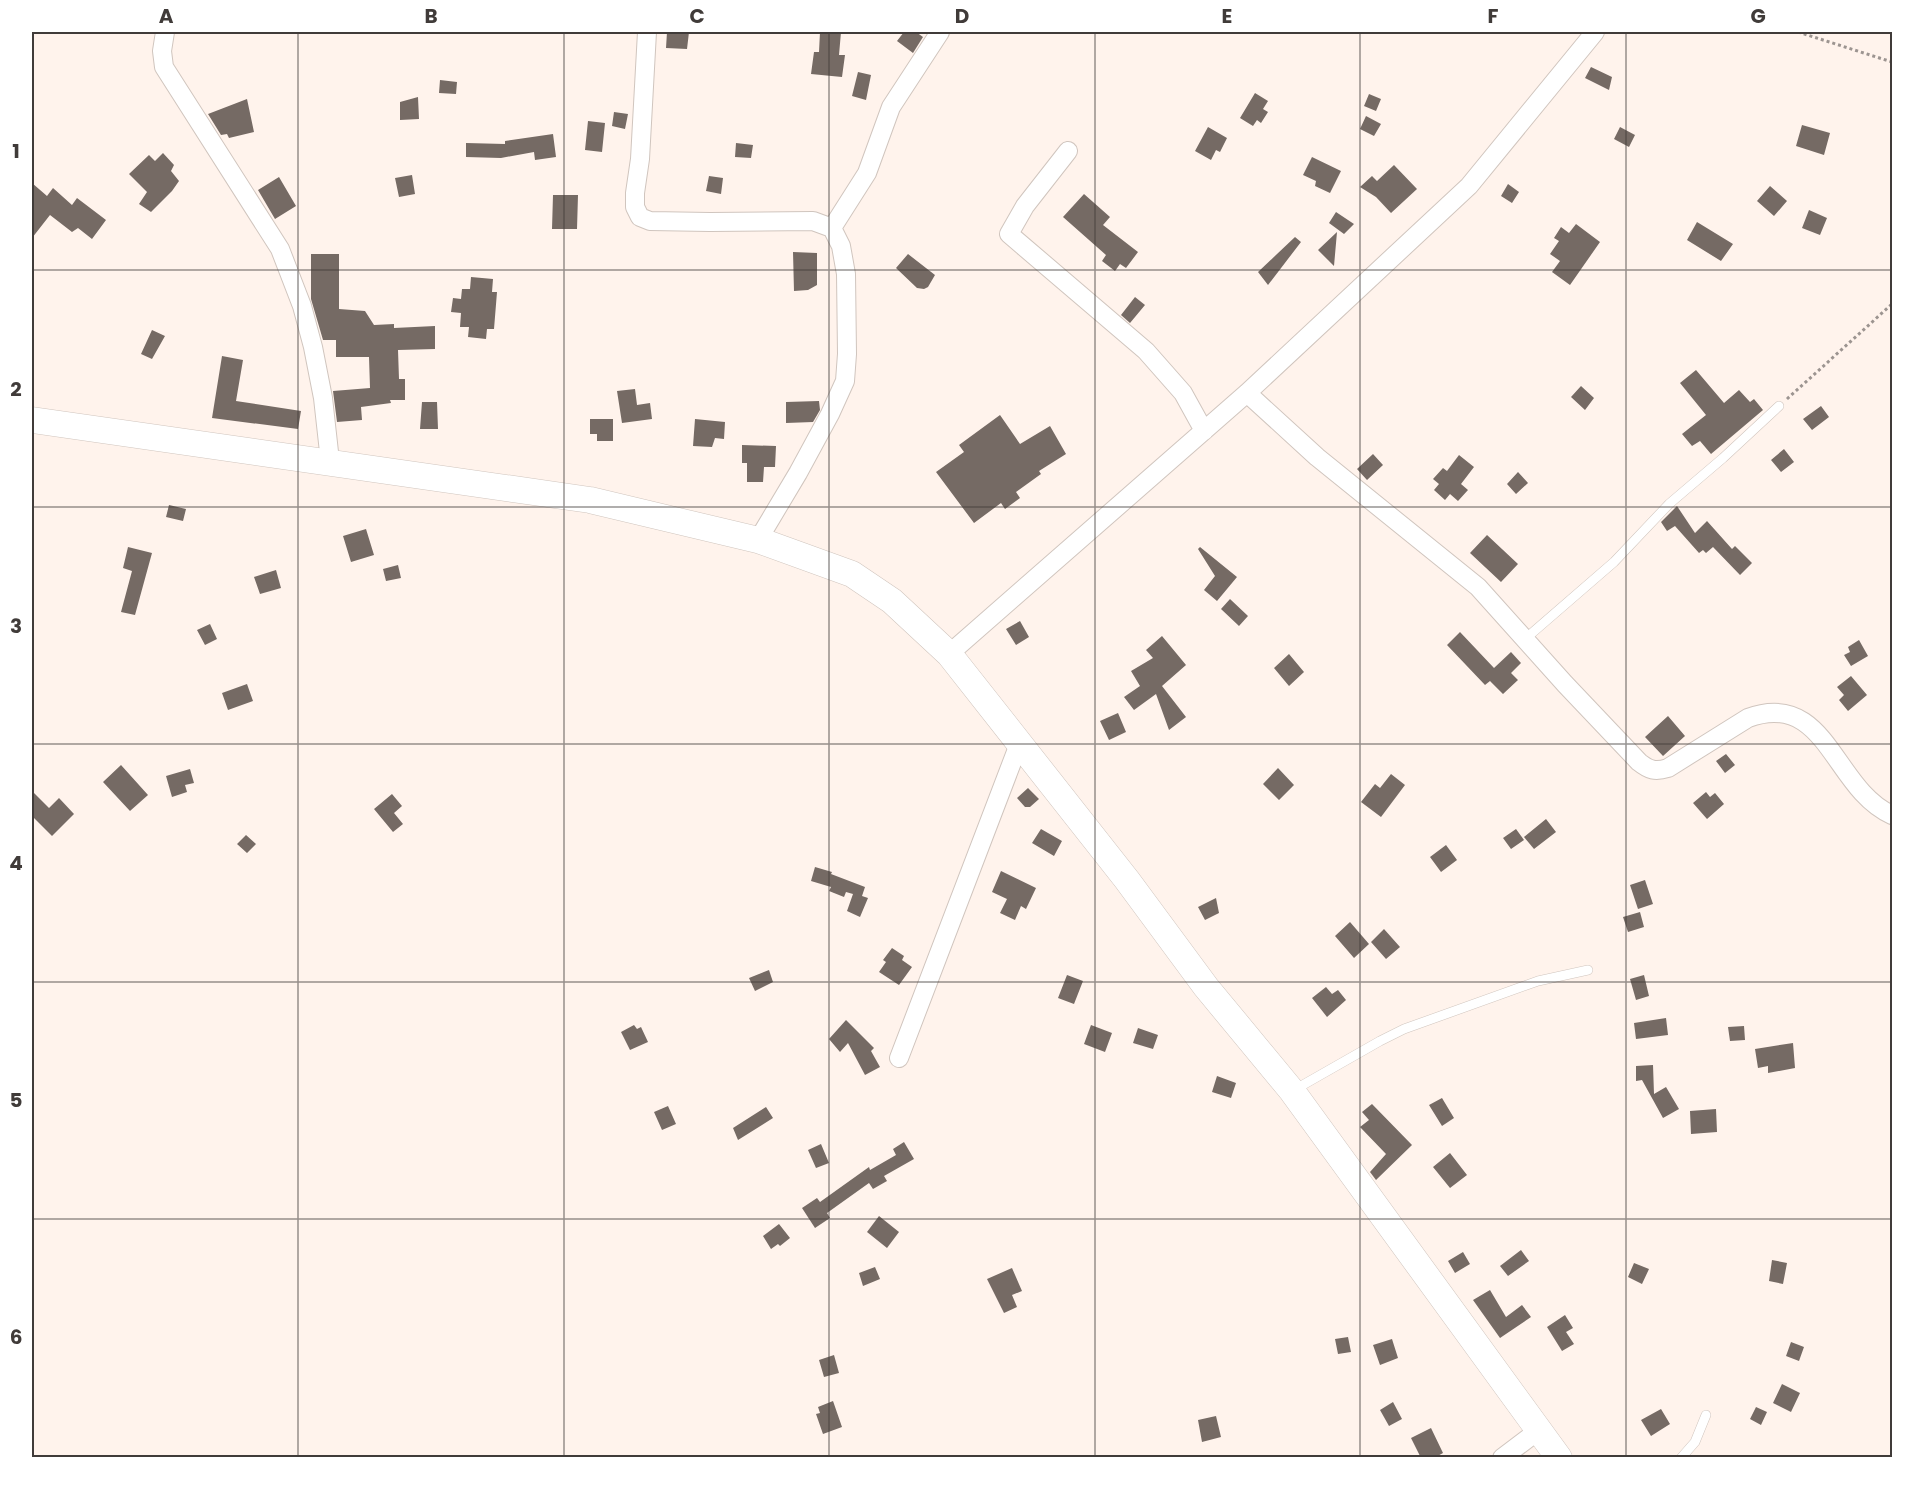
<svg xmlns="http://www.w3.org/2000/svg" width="1924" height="1489" font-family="Poppins,sans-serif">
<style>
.building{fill:#756a64}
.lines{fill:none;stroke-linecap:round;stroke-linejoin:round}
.lane-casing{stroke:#d0c5be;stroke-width:10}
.street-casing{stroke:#d0c5be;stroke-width:20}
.secondary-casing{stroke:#d0c5be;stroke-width:27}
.path{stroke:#9c9490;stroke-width:3;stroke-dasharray:3 3;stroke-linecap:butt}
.lane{stroke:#fff;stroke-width:9}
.street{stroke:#fff;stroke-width:18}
.secondary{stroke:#fff;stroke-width:26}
.grid{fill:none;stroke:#403b39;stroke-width:1.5;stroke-opacity:0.55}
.neatline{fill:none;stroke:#403b39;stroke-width:2}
.grid-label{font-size:20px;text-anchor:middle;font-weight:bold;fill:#403b39}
</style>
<rect width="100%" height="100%" fill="#fff3ec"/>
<path class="building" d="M667,32H689L687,49L666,48Z
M820,32H841L839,55H845L842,77L811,74L814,52H819Z
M904,32H916L923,37L913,53L897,41Z
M1591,67L1612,77L1609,90L1585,78Z
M858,72L871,75L866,100L852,96Z
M440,80L457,82L456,94L439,93Z
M1255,93L1268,101L1263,109L1268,112L1261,123L1257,120L1253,126L1240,118Z
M1369,94L1381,99L1376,111L1364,106Z
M418,97L419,119L400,120V102Z
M247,99L254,132L229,138L227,134L221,135L208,114Z
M614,112L628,114L625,129L612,126Z
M1366,116L1381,124L1374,136L1360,129Z
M588,121L605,123L602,152L585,150Z
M1802,125L1830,133L1824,155L1796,146Z
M1208,127L1227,138L1220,152L1216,150L1211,160L1195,151Z
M1620,127L1635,135L1629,147L1614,139Z
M553,134L556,157L535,160L534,152L501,158L466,157V143L505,144V141Z
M736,143L753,145L751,158L735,157Z
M163,153L174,165L171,171L179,181L172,191L151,212L139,204L147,192L129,174L149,155L155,161Z
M1312,157L1341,171L1330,193L1315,186L1316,181L1303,175Z
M1394,165L1417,189L1391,213L1376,197L1360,187L1372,176L1377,181Z
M412,175L415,194L399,197L395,178Z
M709,176L723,178L721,194L706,191Z
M279,177L296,206L275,219L258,190Z
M32,183L47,196L53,188L72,205L77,198L106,220L92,239L78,228L72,232L50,215L32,238Z
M1508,184L1519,192L1512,203L1501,196Z
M1770,186L1787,201L1774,216L1757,201Z
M1084,194L1110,217L1103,225L1138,252L1126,268L1120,264L1115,271L1102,261L1106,255L1063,217Z
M553,195H578L577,229H552Z
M1809,210L1827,218L1820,235L1802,228Z
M1336,212L1354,224L1344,234L1329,223Z
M1697,222L1733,244L1721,261L1687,240Z
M1576,224L1600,242L1570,285L1552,272L1560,261L1550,254L1559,241L1554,238L1561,227L1569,233Z
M1337,232L1334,266L1318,250Z
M1295,237L1301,242L1268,285L1258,272Z
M793,252L817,253V285L808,290L794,291Z
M311,254H339V309L365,311L374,325L394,324V328L435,326V349L398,350L399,379H405V400H390L391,403L361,407L362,420L337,422L333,391L370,388L369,357H336V340H323L311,299Z
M908,254L935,275L928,287L924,289L917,288L896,268Z
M471,277L493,279L492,292H497L494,329H487L486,339L468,337L469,327H460L461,313L451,312L453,298L461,299L462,289H470Z
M1135,297L1145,305L1130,323L1121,315Z
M152,330L165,336L152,359L141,354Z
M222,356L243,360L236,401L301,411L298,429L212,418Z
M1696,370L1724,403L1739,390L1750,402L1754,399L1763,410L1711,454L1700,441L1692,446L1682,434L1706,415L1680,383Z
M1581,386L1594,398L1585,410L1571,397Z
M635,389L637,405L650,403L652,419L622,423L617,391Z
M819,401L820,410L813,422L786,423V402Z
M422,402H437L438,429H420Z
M1821,406L1829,417L1812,430L1803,419Z
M1000,415L1020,444L1050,426L1066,454L1039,471L1041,474L1016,492L1020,498L1005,509L1001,503L974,523L936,472L964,452L959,445Z
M590,419H613V441H597V434H590Z
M695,419L725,422L724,439L715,438L712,447L693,446Z
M742,445L776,446L775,467H764L763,482H747V463H742Z
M1784,449L1794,462L1781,472L1771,460Z
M1373,454L1383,465L1367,480L1357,469Z
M1459,455L1474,467L1461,484L1468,490L1458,501L1450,494L1445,500L1434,490L1439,484L1433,479L1443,468L1447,471Z
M1518,472L1528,483L1516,494L1507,484Z
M169,505L186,509L183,521L166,517Z
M1677,506L1695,533L1707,521L1732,549L1735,546L1752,563L1740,575L1713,547L1706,553L1703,550L1699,553L1675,526L1667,531L1661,522Z
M366,529L374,555L351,562L343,536Z
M1487,535L1518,564L1501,582L1470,553Z
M128,547L152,553L135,615L121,612L132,571L123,568Z
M1200,547L1237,577L1217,601L1204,590L1215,576L1198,549Z
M398,565L401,578L386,581L383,569Z
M276,570L281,588L260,594L254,577Z
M1230,599L1248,616L1239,626L1221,609Z
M1020,621L1029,637L1016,645L1006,629Z
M210,624L217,639L205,645L197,630Z
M1460,632L1494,668L1511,652L1521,663L1511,673L1518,680L1503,694L1490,681L1485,685L1447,645Z
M1162,636L1186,665L1162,686L1186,717L1169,730L1156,694L1134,710L1124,697L1140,686L1131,671L1153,658L1146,650Z
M1859,640L1868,656L1851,666L1844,655L1850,652L1848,647Z
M1289,654L1304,672L1289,686L1274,668Z
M1851,676L1867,695L1848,711L1839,700L1844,695L1837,687Z
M247,684L253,701L228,710L222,693Z
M1118,713L1126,732L1109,740L1100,721Z
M1668,716L1685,736L1663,756L1645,737Z
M1726,754L1735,765L1725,773L1716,761Z
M121,765L148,795L130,811L103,782Z
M1278,768L1294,785L1279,800L1263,784Z
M190,769L194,783L185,785L187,792L172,797L166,776Z
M1391,774L1405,785L1381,817L1361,802L1375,784L1380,788Z
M1028,788L1039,799L1030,807H1025L1017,798Z
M32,791L49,808L59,798L74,814L52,836L32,816Z
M1706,792L1710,797L1715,793L1724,804L1707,819L1693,803Z
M392,794L402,806L394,813L403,824L393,832L374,809Z
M1546,819L1556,832L1534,849L1524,837Z
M1041,829L1062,841L1054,856L1032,843Z
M1516,829L1524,840L1511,849L1503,838Z
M246,835L256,844L247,853L237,844Z
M1446,845L1457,860L1441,872L1430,857Z
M815,867L832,872L831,874L865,887L862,896L868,898L860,917L847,911L853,894L846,892L844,897L829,891L831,887L811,881Z
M1001,871L1036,888L1026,909L1021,906L1015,920L1000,913L1007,899L992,892Z
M1645,880L1653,904L1638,909L1630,885Z
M1216,898L1219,913L1205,920L1198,907Z
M1640,912L1644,927L1628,932L1623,917Z
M1350,922L1369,944L1354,958L1335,936Z
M1384,929L1400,947L1386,959L1371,942Z
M892,948L904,956L902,960L912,967L899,985L879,972L886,962L883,960Z
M769,970L773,982L755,991L749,978Z
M1067,975L1083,981L1074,1004L1058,998Z
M1644,975L1649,996L1636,1000L1630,979Z
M1326,987L1332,994L1338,990L1346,1000L1327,1017L1312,998Z
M1666,1018L1668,1035L1636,1039L1634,1023Z
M846,1020L874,1048L871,1051L880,1067L865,1075L848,1043L840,1052L829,1039Z
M634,1025L637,1029L641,1027L648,1042L630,1050L621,1032Z
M1091,1025L1112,1033L1105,1052L1084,1044Z
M1744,1026L1745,1040L1730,1041L1728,1027Z
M1138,1028L1158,1035L1153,1049L1133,1043Z
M1793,1043L1795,1068L1768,1073V1066L1758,1068L1755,1049Z
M1653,1065L1654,1094L1666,1087L1679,1109L1663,1118L1642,1080L1636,1081V1066Z
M1217,1076L1236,1083L1231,1098L1212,1092Z
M1442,1098L1454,1118L1442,1126L1429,1105Z
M1372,1104L1412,1145L1376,1180L1370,1172L1386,1154L1360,1127L1369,1120L1362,1112Z
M668,1106L676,1124L662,1130L654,1112Z
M766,1107L773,1118L738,1140L733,1128Z
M1716,1109L1717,1132L1691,1134L1690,1111Z
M904,1142L914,1159L884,1176L887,1181L873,1189L869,1183L827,1213L830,1218L815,1228L802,1208L817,1198L820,1202L869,1167L870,1170L896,1155L893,1149Z
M821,1144L829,1163L816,1168L808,1150Z
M1450,1153L1467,1175L1450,1188L1433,1167Z
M879,1216L899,1232L887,1248L867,1232Z
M779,1224L790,1238L780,1246L778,1244L771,1249L763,1236Z
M1521,1250L1529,1261L1508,1276L1500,1266Z
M1463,1252L1470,1264L1455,1273L1448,1261Z
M1772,1260L1787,1263L1783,1284L1769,1281Z
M1634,1263L1649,1269L1642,1284L1628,1277Z
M875,1267L880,1279L863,1286L859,1273Z
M1012,1268L1022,1291L1012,1295L1017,1307L1004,1313L987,1279Z
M1490,1290L1506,1317L1522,1305L1531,1317L1500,1338L1473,1300Z
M1565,1315L1573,1328L1566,1332L1574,1344L1562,1351L1547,1327Z
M1348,1337L1351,1352L1338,1354L1335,1339Z
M1392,1339L1398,1358L1380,1365L1373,1345Z
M1791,1342L1804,1347L1799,1361L1786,1356Z
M834,1355L839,1373L824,1377L819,1360Z
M1782,1384L1800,1393L1791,1412L1773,1403Z
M833,1401L842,1427L823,1434L816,1414L820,1413L818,1407Z
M1393,1402L1402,1419L1389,1426L1380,1410Z
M1756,1407L1767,1412L1761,1425L1750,1419Z
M1661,1409L1670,1424L1651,1436L1641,1420Z
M1216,1416L1221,1437L1202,1442L1198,1420Z
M1431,1428L1443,1453L1434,1458H1421L1411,1438Z"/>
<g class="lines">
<g class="lane-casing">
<path id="lane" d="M1525,639L1614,562L1669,504L1723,458L1779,406
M1294,1090L1380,1041L1404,1029L1538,981L1588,970
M1681,1458L1695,1442L1706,1415"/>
</g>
<g class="street-casing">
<path id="street" d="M165,32L162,51L164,67L280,249L302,306L313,347L323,398L330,461
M647,32L640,159L635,193V207L640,217L650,221L710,222L813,221L832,228L841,246L846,274L847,354L845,381L830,414L798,473L758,540
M1068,151L1025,206L1009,234L1146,351L1183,393L1204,431
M832,228L867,173L891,107L940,32
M1247,393L1317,457L1478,587L1565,684L1639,762C1649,770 1655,772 1668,768L1748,718C1827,689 1833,789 1892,815
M949,654L1247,393L1469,186L1595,32
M899,1058L1019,744
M1502,1458L1539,1430"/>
</g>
<g class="secondary-casing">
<path id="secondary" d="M32,420L590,500L758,540L852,574L892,601L949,654L1127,880L1206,987L1292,1091L1559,1458"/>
</g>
<path class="path" d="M1798,32L1892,62
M1787,399L1892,304"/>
<use href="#lane" class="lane"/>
<use href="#street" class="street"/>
<use href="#secondary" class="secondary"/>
</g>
<path class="grid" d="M298,32V1458M564,32V1458M829,32V1458M1095,32V1458M1360,32V1458M1626,32V1458M32,270H1892M32,507H1892M32,744H1892M32,982H1892M32,1219H1892"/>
<rect width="1924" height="1489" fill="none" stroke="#ffffff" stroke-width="66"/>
<rect x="33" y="33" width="1858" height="1423" class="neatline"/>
<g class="grid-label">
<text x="166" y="23">A</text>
<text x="431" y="23">B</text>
<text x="697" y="23">C</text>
<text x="962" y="23">D</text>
<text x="1227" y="23">E</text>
<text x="1493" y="23">F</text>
<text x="1758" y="23">G</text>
<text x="16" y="158">1</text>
<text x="16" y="396">2</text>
<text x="16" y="633">3</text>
<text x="16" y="870">4</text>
<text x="16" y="1107">5</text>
<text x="16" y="1344">6</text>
</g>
</svg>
